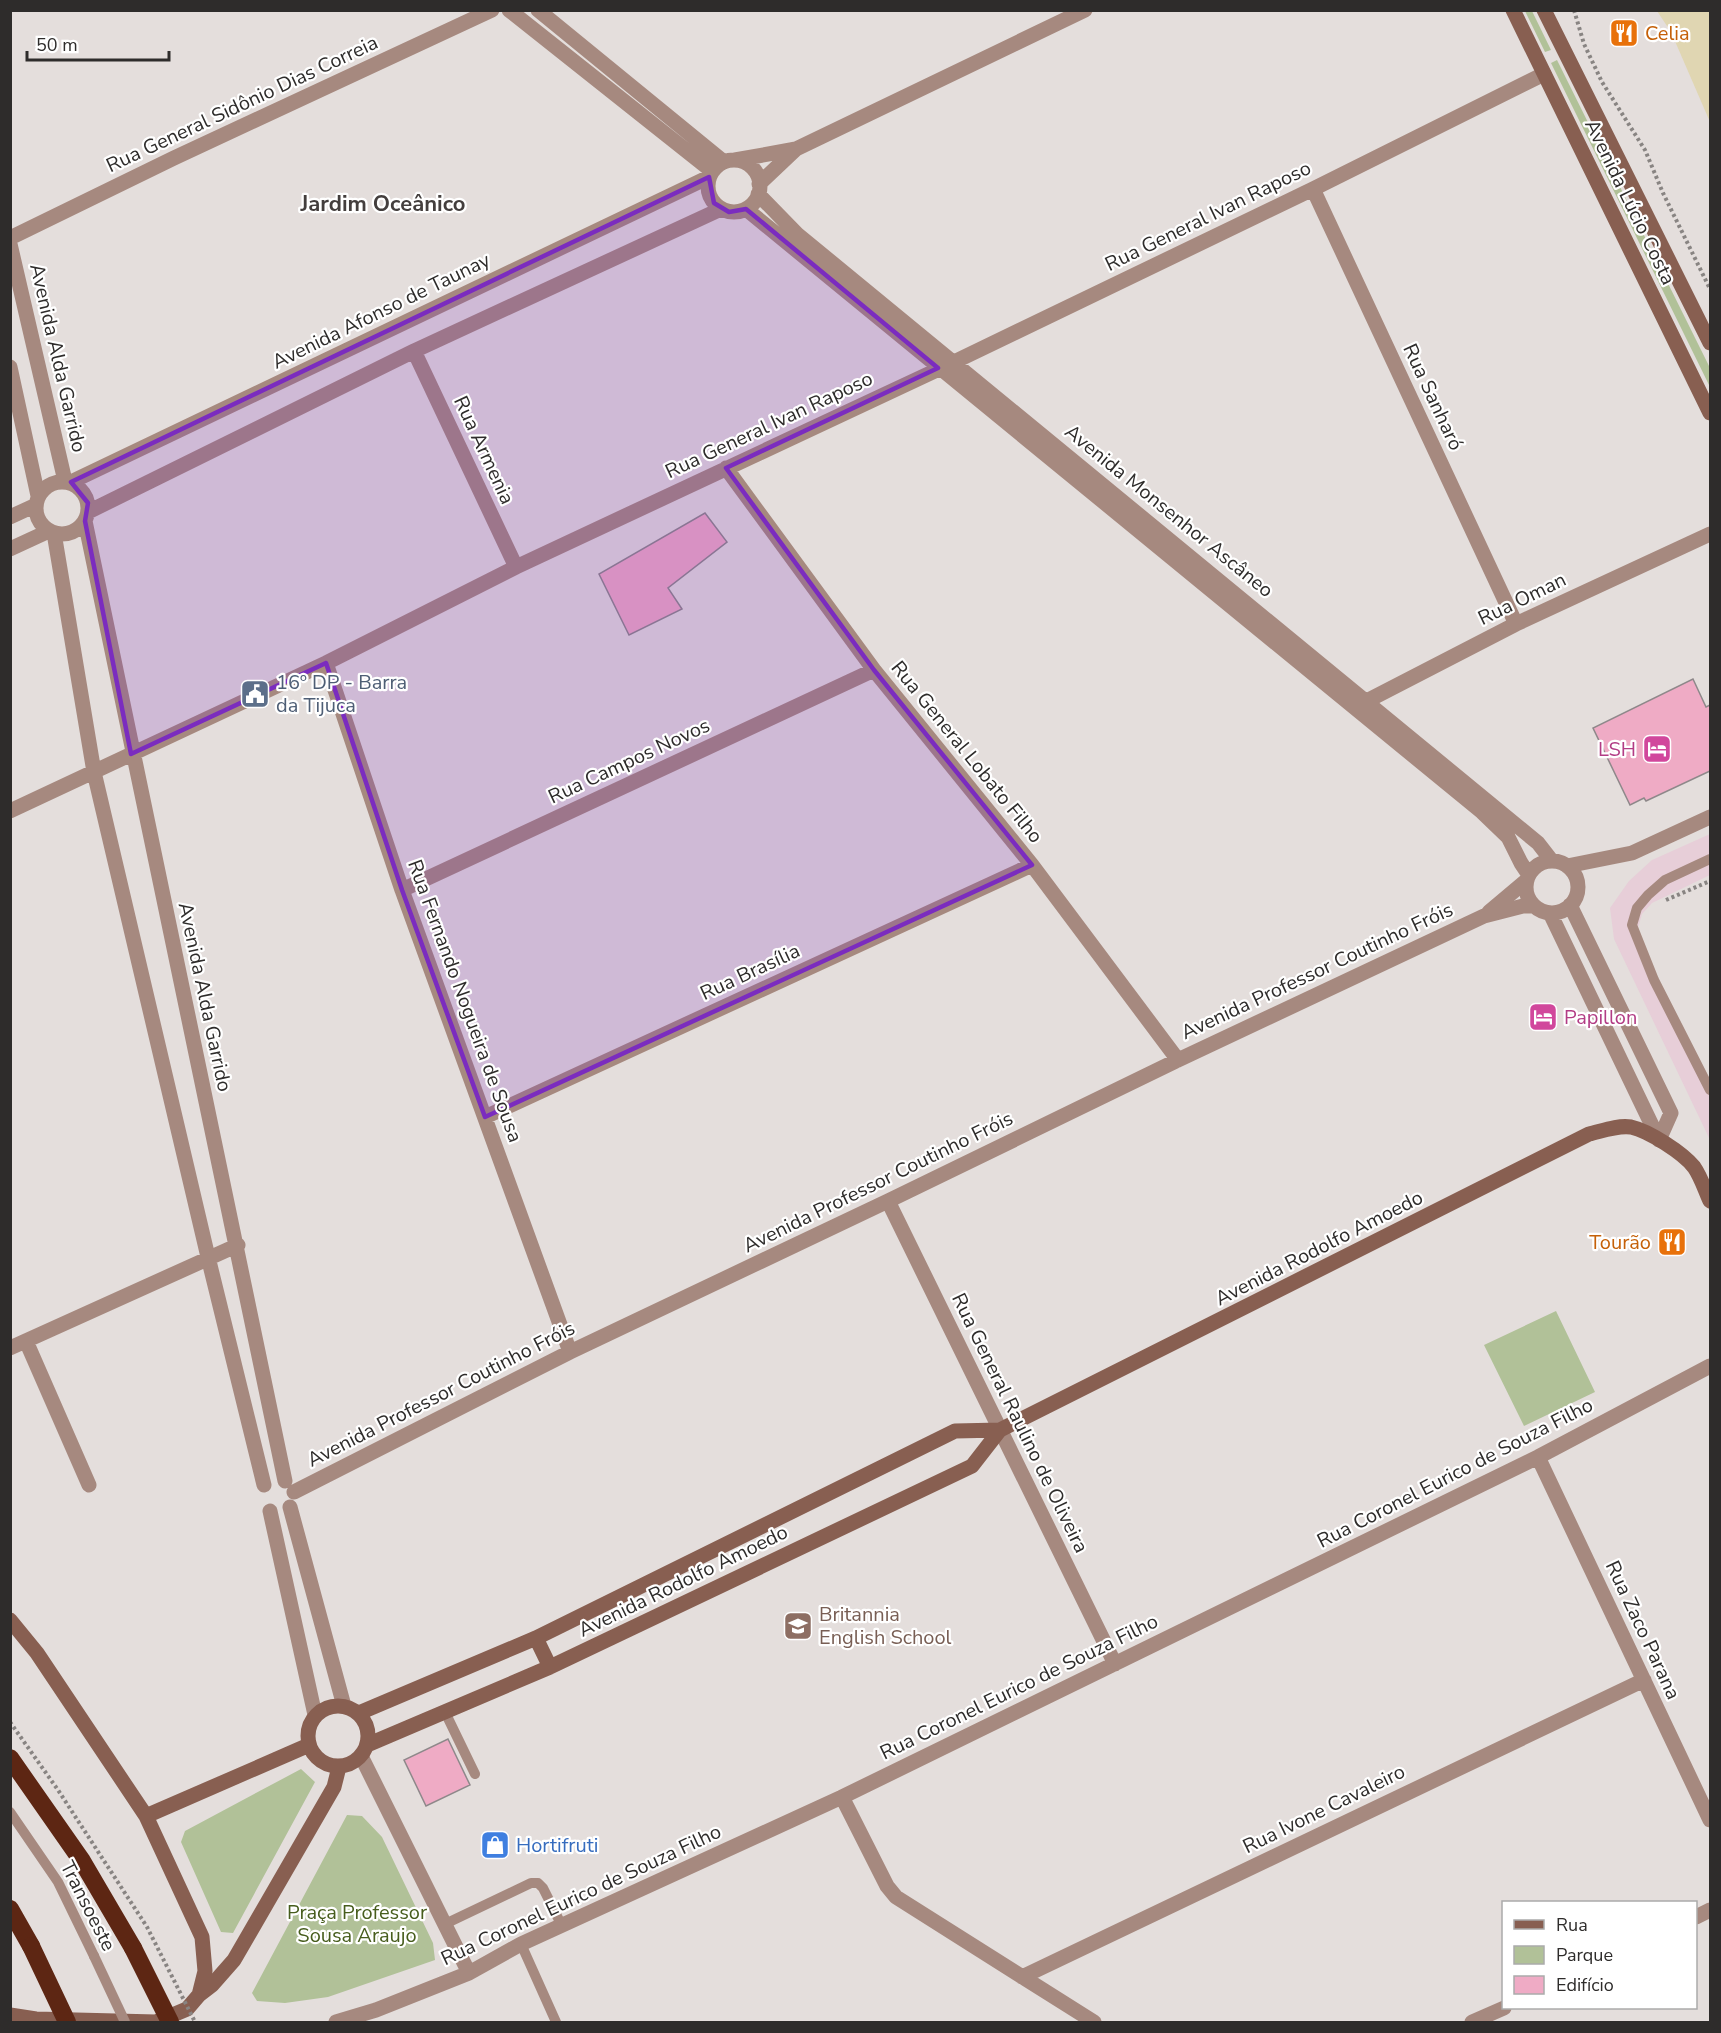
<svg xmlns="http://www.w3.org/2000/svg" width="1721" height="2033" font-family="'Nunito Sans',sans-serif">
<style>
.commercial{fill:#e7ced8}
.green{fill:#b1c198}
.sand{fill:#e0d6b2}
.building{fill:#efabc5;stroke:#8e888a;stroke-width:1.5}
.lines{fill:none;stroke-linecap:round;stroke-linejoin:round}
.path{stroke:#888482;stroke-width:4;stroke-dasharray:3 3;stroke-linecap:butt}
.lane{stroke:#a6897f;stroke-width:10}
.street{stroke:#a6897f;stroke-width:15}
.secondary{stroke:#885f51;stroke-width:15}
.highway{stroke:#5d2613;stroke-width:18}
.path-bridge{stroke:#888482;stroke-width:4;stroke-dasharray:3 3;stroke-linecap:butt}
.lane-bridge{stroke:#a6897f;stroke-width:10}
.highway-bridge{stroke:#5d2613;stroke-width:18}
.marked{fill:#7b2cbf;fill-opacity:0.2;stroke:#7b2cbf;stroke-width:4.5;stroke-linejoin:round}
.labels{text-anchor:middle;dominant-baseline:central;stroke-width:4.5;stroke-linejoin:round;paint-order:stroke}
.food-label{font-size:20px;fill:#c56008;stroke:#fff;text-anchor:start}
.street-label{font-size:20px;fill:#2e2c2b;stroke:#fff}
.service-label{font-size:20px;fill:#4e5e75;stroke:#fff;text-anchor:start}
.hotel-label{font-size:20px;fill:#b23c85;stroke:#fff;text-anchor:end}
.education-label{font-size:20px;fill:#785e54;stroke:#fff;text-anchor:start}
.shop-label{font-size:20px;fill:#366cbe;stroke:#fff;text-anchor:start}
.park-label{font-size:20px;fill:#475d1d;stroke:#fff}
.quarter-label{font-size:22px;font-weight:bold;fill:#433e3d;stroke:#fff}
</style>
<rect width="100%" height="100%" fill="#e4dedc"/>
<path class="commercial" d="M1710,834V875L1652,903L1642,914L1638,928L1644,952L1710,1080V1140L1614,939L1610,908L1629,881L1652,860Z"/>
<path class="green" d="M1525,11H1532L1551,50L1545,52Z
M1557,60L1710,368V387L1551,63Z
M1556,1311L1595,1392L1524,1426L1484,1345Z
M301,1769L315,1782L233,1933L221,1932L181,1842L185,1831Z
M347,1815L362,1816L382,1837L433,1943L435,1960L328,1997L285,2003L257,2001L252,1993Z"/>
<path class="sand" d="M1657,11H1710V122L1671,32Z"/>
<path class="building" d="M705,513L727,542L668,588L682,609L629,635L599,574Z
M1693,679L1706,707L1710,705V771L1646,801L1644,798L1630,805L1593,728Z
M448,1739L470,1785L426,1806L404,1760Z"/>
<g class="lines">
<path class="path" d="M1574,10L1584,44L1602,82L1645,150L1663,193L1710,289
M1666,900L1710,881"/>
<path class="lane" d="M1710,859L1665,880L1648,895L1637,908L1632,925L1654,980L1710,1090
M445,1712L475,1774
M10,1812L58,1882L94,1956
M445,1924L531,1883H538L543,1888L562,1926
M521,1944L556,2022"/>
<path class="street" d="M509,10L712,171
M538,10L724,162
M735,160L796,149L1085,10
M708 186a26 26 0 1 1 52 0a26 26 0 1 1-52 0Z
M759,184L796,149
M1313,189L1516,624
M758,194L797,234L1538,843L1552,861
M746,209L1482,812L1508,837L1521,863L1529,875
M10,238L174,158L492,10
M10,244L65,481
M414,351L516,567
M10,367L38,496
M726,468L874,670L1032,865L1178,1060
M36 508a26 26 0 1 1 52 0a26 26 0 1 1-52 0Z
M71,482L709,177
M88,512L414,351L721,209
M10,517L36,505
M85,521C149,842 221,1160 285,1481
M54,533L94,772L208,1257L264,1485
M10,549L49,531
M326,663L402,890L570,1352
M1359,705L1516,624L1710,534
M10,811L326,663L516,567L954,362L1313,189L1544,74
M1526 887a26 26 0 1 1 52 0a26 26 0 1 1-52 0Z
M1567,866L1632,853L1710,817
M402,890L874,670
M1570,905L1671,1113L1659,1140
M1489,912L1527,880
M1550,913L1659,1140
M485,1117L1032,865
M888,1201L1115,1664
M26,1341L89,1485
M10,1348L238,1245
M1538,1457L1710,1820
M294,1492L570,1352L888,1201L1178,1060L1484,916L1523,906H1534
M290,1507L344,1706
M270,1511L315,1715
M361,1756L469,1973
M842,1797L887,1886L896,1897L1094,2022
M1696,1917L1710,1910
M1022,1977L1644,1680
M336,2022L376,2010L469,1973L521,1944L842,1797L1538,1457L1710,1366
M1472,2022L1504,2008"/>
<path class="secondary" d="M1513,10L1710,413
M1544,10L1710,343
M10,1620L37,1653L146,1816L202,1937L205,1971L199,1995L187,2009L156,2022L36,2019L10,2015
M536,1638L550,1667
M308 1736a30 30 0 1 1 60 0a30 30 0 1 1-60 0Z
M359,1713L536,1638L955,1431L1000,1430L1589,1134C1602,1131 1617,1125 1631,1127C1649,1131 1683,1153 1694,1167C1701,1177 1705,1190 1710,1201
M367,1745L550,1667L972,1466L1000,1430
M146,1816L309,1745
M199,1995L212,1985L234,1960L334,1787L339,1767"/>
<path class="highway" d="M10,1758L82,1861L133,1948
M10,1909L31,1946"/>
<path class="path-bridge" d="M10,1722L58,1790L147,1927L195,2022"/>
<path class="lane-bridge" d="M94,1956L125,2022"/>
<path class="highway-bridge" d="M31,1946L67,2022
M133,1948L170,2022"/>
</g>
<path class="marked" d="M709,177L714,203L729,212L746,209L938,368L726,468L874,670L1032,865L485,1117L402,890L326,663L131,754L85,521L88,503L71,482Z"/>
<defs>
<g id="restaurant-square" transform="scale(1.5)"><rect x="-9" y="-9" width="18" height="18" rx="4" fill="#e8710a" stroke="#fff"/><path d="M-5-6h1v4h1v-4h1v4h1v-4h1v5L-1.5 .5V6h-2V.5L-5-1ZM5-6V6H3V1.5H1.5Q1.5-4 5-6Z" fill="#fff"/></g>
<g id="civic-square" transform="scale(1.5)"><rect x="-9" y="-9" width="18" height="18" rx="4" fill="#5c6f8a" stroke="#fff"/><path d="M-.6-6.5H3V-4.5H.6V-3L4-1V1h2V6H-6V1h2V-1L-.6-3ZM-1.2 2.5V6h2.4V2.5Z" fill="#fff"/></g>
<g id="hotel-square" transform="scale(1.5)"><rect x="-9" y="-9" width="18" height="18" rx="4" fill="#d1479c" stroke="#fff"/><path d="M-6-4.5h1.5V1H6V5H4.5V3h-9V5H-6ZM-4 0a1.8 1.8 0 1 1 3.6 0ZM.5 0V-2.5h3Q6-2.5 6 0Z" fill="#fff"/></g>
<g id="school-square" transform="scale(1.5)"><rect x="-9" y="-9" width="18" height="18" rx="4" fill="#8d6e63" stroke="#fff"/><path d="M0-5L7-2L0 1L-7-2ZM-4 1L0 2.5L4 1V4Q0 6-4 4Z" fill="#fff"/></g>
<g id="shop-square" transform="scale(1.5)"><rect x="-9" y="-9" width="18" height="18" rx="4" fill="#3f7fe0" stroke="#fff"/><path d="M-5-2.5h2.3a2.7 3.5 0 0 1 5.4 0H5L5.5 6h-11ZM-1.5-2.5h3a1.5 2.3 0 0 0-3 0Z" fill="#fff"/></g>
</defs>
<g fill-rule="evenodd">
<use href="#restaurant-square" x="1624" y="33"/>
<use href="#civic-square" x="255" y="694"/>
<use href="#hotel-square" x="1657" y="749"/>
<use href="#hotel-square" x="1543" y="1017"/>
<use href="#restaurant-square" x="1672" y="1242"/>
<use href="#school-square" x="798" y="1626"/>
<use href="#shop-square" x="495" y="1845"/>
</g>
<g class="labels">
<g class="food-label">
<text x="1645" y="33">Celia</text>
<text x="1651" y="1242" text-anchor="end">Tourão</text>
</g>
<g class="street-label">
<text transform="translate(242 104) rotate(-25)">Rua General Sidônio Dias Correia</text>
<text transform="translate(1630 202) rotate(64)">Avenida Lúcio Costa</text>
<text transform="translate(1208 216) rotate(-26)">Rua General Ivan Raposo</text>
<text transform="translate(381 311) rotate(-26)">Avenida Afonso de Taunay</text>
<text transform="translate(58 358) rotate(77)">Avenida Alda Garrido</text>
<text transform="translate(1433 397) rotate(65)">Rua Sanharó</text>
<text transform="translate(769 425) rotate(-25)">Rua General Ivan Raposo</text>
<text transform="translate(484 450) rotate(65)">Rua Armenia</text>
<text transform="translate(1169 511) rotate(39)">Avenida Monsenhor Ascâneo</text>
<text transform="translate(1522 599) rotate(-26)">Rua Oman</text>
<text transform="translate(967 752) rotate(51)">Rua General Lobato Filho</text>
<text transform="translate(629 761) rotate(-25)">Rua Campos Novos</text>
<text transform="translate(1317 971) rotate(-25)">Avenida Professor Coutinho Fróis</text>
<text transform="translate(750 972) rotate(-25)">Rua Brasília</text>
<text transform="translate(205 997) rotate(78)">Avenida Alda Garrido</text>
<text transform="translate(465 1001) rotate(70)">Rua Fernando Nogueira de Sousa</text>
<text transform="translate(878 1182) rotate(-26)">Avenida Professor Coutinho Fróis</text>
<text transform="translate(1319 1248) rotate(-27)">Avenida Rodolfo Amoedo</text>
<text transform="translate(441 1394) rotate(-27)">Avenida Professor Coutinho Fróis</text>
<text transform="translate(1020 1423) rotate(64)">Rua General Raulino de Oliveira</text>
<text transform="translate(1455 1473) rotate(-27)">Rua Coronel Eurico de Souza Filho</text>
<text transform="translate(683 1581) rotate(-26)">Avenida Rodolfo Amoedo</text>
<text transform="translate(1643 1630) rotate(65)">Rua Zaco Parana</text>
<text transform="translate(1019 1687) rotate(-26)">Rua Coronel Eurico de Souza Filho</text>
<text transform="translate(1324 1809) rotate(-26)">Rua Ivone Cavaleiro</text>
<text transform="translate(581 1895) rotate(-25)">Rua Coronel Eurico de Souza Filho</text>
<text transform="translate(88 1906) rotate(63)">Transoeste</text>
</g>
<g class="service-label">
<text x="276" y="682">16º DP - Barra<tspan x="276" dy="23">da Tijuca</tspan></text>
</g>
<g class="hotel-label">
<text x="1636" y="749">LSH</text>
<text x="1564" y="1017" text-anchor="start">Papillon</text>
</g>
<g class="education-label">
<text x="819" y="1614">Britannia<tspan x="819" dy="23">English School</tspan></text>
</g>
<g class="shop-label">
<text x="516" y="1845">Hortifruti</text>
</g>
<g class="park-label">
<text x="357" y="1912">Praça Professor<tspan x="357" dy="23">Sousa Araujo</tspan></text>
</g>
<g class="quarter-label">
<text x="383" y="204">Jardim Oceânico</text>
</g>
</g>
<rect width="1721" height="2033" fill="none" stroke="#2e2c2b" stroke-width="24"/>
<rect x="1502" y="1901" width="195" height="108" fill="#ffffff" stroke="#ababaa" stroke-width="1.5"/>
<rect x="1514" y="1920" width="30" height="9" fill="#885f51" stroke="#ababaa" stroke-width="1.5"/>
<text x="1556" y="1931" font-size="18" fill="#2e2c2b">Rua</text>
<rect x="1514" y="1946" width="30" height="18" fill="#b1c198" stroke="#ababaa" stroke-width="1.5"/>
<text x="1556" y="1961" font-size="18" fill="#2e2c2b">Parque</text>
<rect x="1514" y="1976" width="30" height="18" fill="#efabc5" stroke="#ababaa" stroke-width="1.5"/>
<text x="1556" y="1991" font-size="18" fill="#2e2c2b">Edifício</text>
<path d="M27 51v9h142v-9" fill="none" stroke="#2e2c2b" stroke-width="3"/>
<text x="36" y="51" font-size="18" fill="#2e2c2b" stroke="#ffffff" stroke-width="4.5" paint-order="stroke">50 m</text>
</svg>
